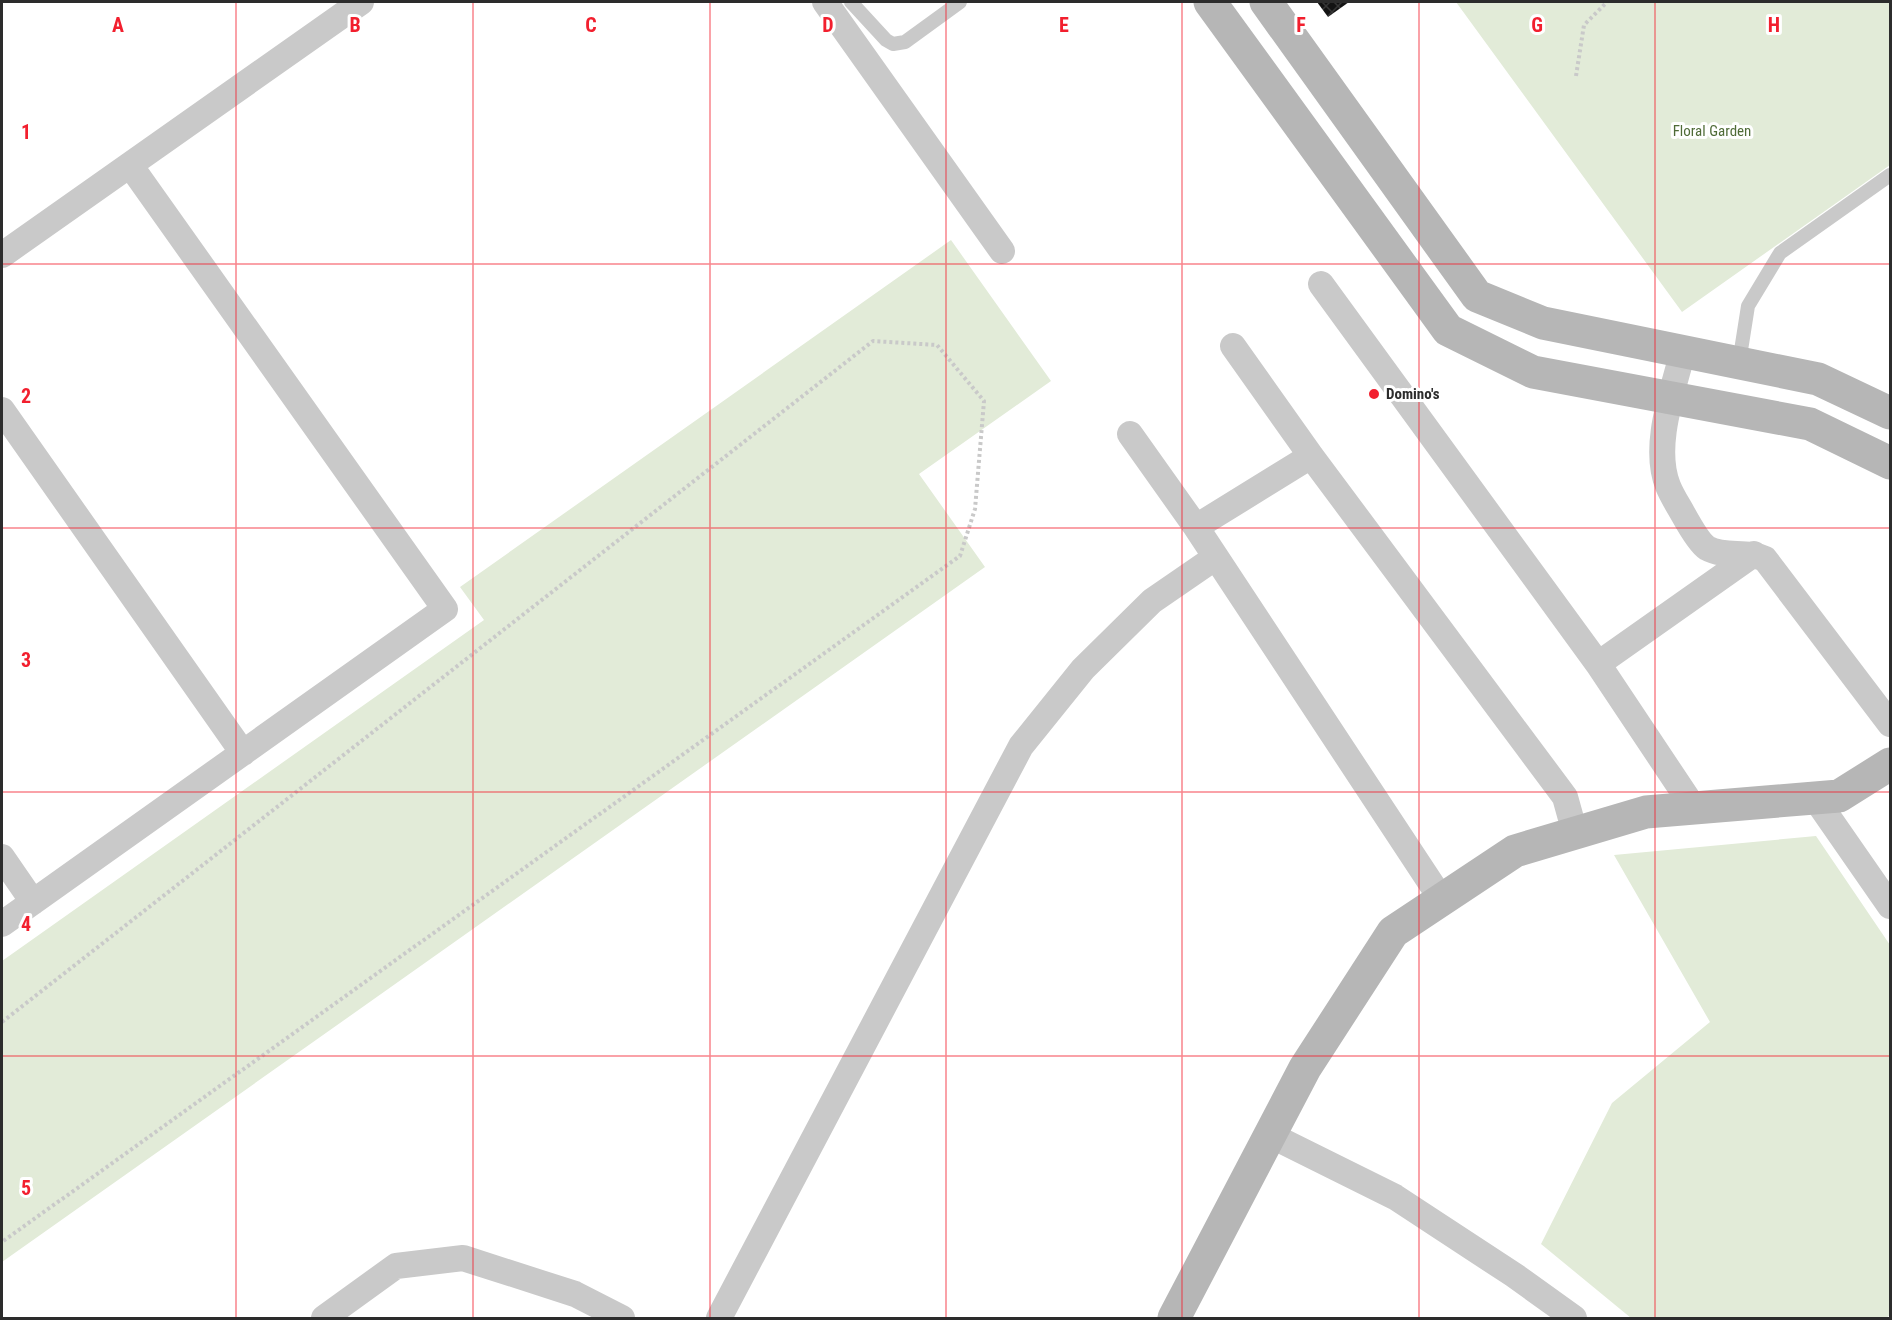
<svg xmlns="http://www.w3.org/2000/svg" width="1892" height="1320" font-family="'Roboto Condensed',sans-serif">
<style>
.green{fill:#e2ebd8}
.building{fill:url(#building-cross-hatch)}
.lines{fill:none;stroke-linecap:round;stroke-linejoin:round}
.path{stroke:#c9c9c9;stroke-width:4;stroke-dasharray:3 3;stroke-linecap:butt}
.lane{stroke:#c9c9c9;stroke-width:14}
.street{stroke:#c9c9c9;stroke-width:26}
.secondary{stroke:#b6b6b6;stroke-width:33}
.grid{fill:none;stroke:#f21f2e;stroke-width:1.5;stroke-opacity:0.55}
.poi-dot{fill:#f21f2e;stroke:#fff;stroke-width:2}
.labels{text-anchor:middle;dominant-baseline:central;stroke-width:6;stroke-linejoin:round;paint-order:stroke}
.park-label{font-size:15px;fill:#4f6b37;stroke:#fff}
.poi-label{font-size:15px;font-weight:bold;fill:#2c2c2c;stroke:#fff;text-anchor:start}
.grid-label{font-size:20px;text-anchor:middle;font-weight:bold;fill:#f21f2e;stroke:#fff;stroke-width:6;stroke-linejoin:round;paint-order:stroke}
</style>
<defs>
<pattern id="building-cross-hatch" width="8" height="8" patternUnits="userSpaceOnUse" patternTransform="scale(1.5)"><rect width="8" height="8" fill="#131313"/><path d="M0 0l8 8M0 8l8-8" fill="none" stroke="#363636"/></pattern>
</defs>
<rect width="100%" height="100%" fill="#fff"/>
<path class="green" d="M1456,2H1890V165L1682,312Z
M951,240L1051,381L919,474L985,567L2,1262V961L484,620L460,587Z
M1816,836L1890,945V1315L1886,1318H1631L1541,1244L1612,1103L1710,1022L1614,855Z"/>
<path class="building" d="M1317,2H1349L1328,17Z"/>
<g class="lines">
<path class="path" d="M1576,76L1584,25L1607,2
M2,1022L873,341L937,345L984,401L975,509L960,556L2,1242"/>
<path class="lane" d="M851,2L886,40L893,44L905,42L960,2
M1739,363L1748,306L1780,253L1890,175"/>
<path class="street" d="M825,2L1002,251
M2,255L361,2
M1321,284L1598,664
M1233,346L1311,456L1565,797L1575,833
M1683,351C1673,391 1652,446 1668,486C1672,496 1678,505 1683,514C1688,523 1699,543 1707,548C1725,558 1747,550 1765,559L1890,724
M2,410L243,753
M1130,434L1196,527L1442,900
M1196,527L1311,456
M1815,798L1890,906
M1694,808L1598,664L1754,554
M2,857L33,902
M2,924L445,609L130,165
M1270,1135L1395,1197L1514,1275L1574,1318
M324,1318L396,1266L463,1258L575,1294L622,1318
M719,1318L1021,746L1083,669L1152,601L1216,557"/>
<path class="secondary" d="M1210,2L1448,330L1533,372L1810,424L1890,463
M1266,2L1477,296L1543,323L1818,379L1890,413
M1174,1318L1305,1068L1393,932L1515,851L1646,812L1839,796L1890,764"/>
</g>
<path class="grid" d="M236,2V1318M473,2V1318M710,2V1318M946,2V1318M1182,2V1318M1419,2V1318M1655,2V1318M2,264H1890M2,528H1890M2,792H1890M2,1056H1890"/>
<circle class="poi-dot" cx="1374" cy="394" r="6"/>
<g class="labels">
<g class="park-label">
<text x="1712" y="131">Floral Garden</text>
</g>
<g class="poi-label">
<text x="1386" y="394">Domino's</text>
</g>
</g>
<g class="grid-label">
<text x="118" y="32">A</text>
<text x="355" y="32">B</text>
<text x="591" y="32">C</text>
<text x="828" y="32">D</text>
<text x="1064" y="32">E</text>
<text x="1301" y="32">F</text>
<text x="1537" y="32">G</text>
<text x="1774" y="32">H</text>
<text x="26" y="139">1</text>
<text x="26" y="403">2</text>
<text x="26" y="667">3</text>
<text x="26" y="931">4</text>
<text x="26" y="1195">5</text>
</g>
<rect width="1892" height="1320" fill="none" stroke="#2c2c2c" stroke-width="6"/>
</svg>
